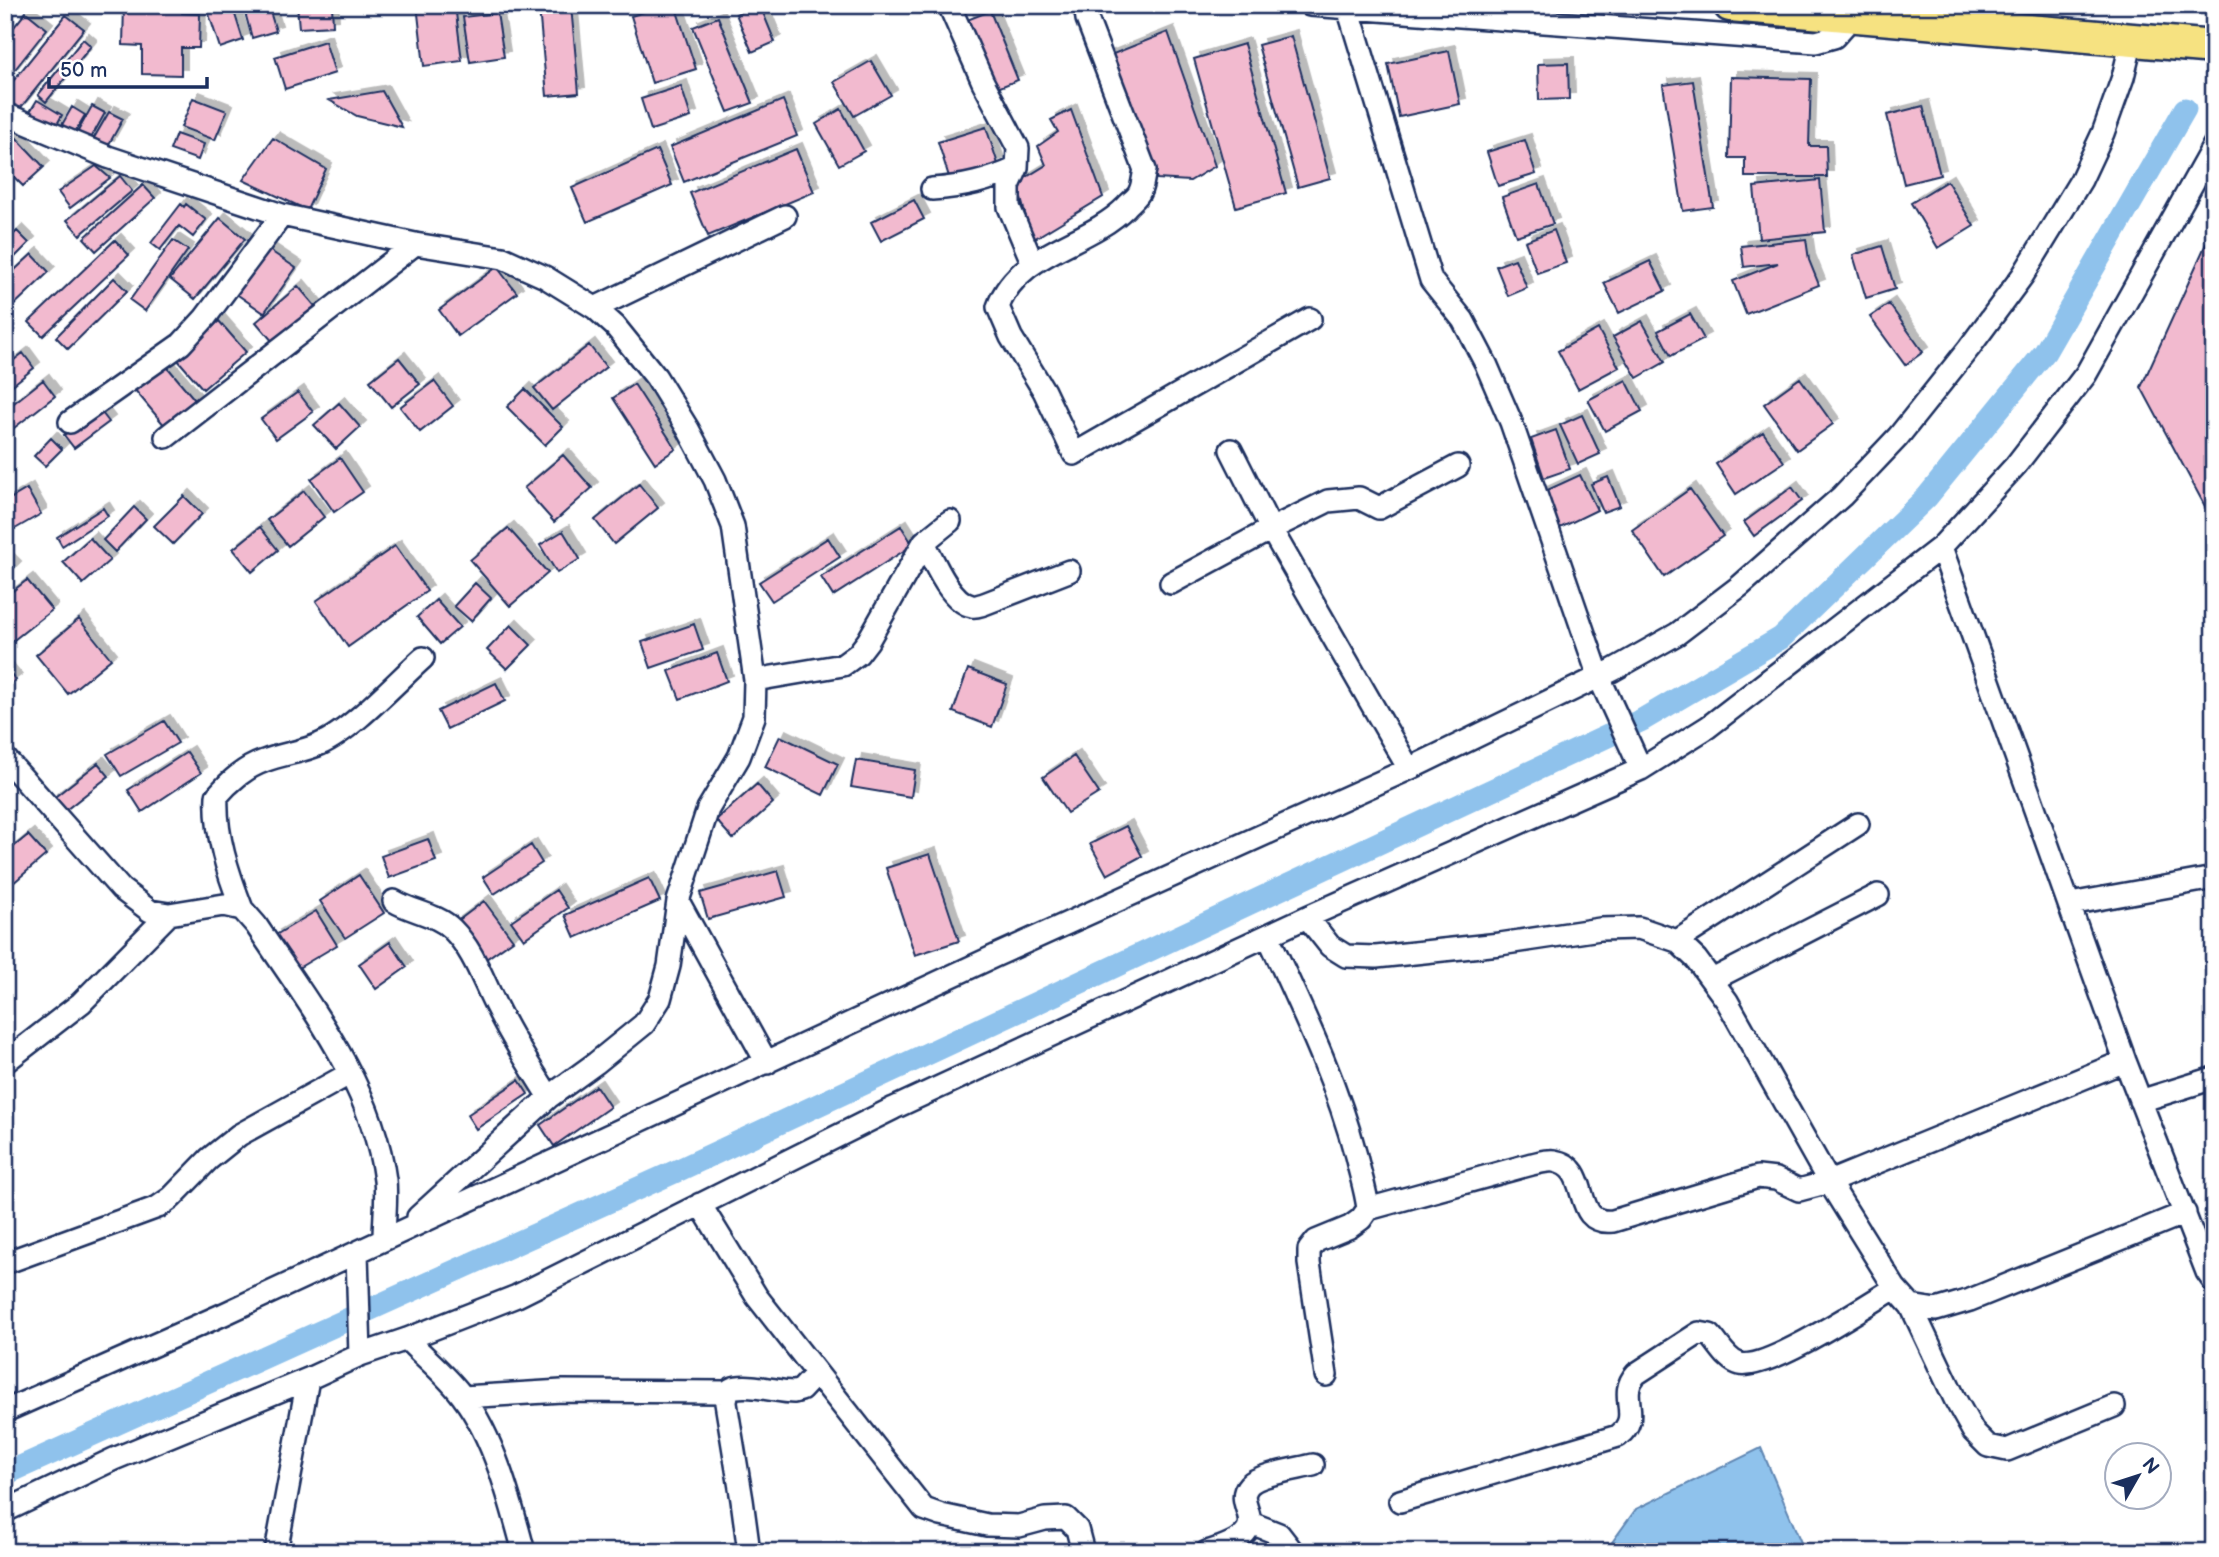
<svg xmlns="http://www.w3.org/2000/svg" width="2219" height="1557" font-family="'Balsamiq Sans',sans-serif">
<style>
.water{fill:#8fc2ec;stroke:#6187b3;stroke-width:2}
.lines{fill:none;stroke-linecap:round;stroke-linejoin:round}
.canal{stroke:#8fc2ec;stroke-width:23}
.building{fill:#f2bacf;stroke:#1b2f5e;stroke-width:2;filter:url(#shadow)}
.minor-casing{stroke:#1b2f5e;stroke-width:26}
.highway-casing{stroke:#1b2f5e;stroke-width:37}
.minor{stroke:#fff;stroke-width:21}
.highway{stroke:#f6e281;stroke-width:32}
</style>
<defs>
<filter id="shadow"><feDropShadow dx="6" dy="-6" stdDeviation="0" flood-color="#0004"/></filter>
</defs>
<rect width="100%" height="100%" fill="#fff"/>
<filter id="ink" filterUnits="userSpaceOnUse"><feTurbulence type="fractalNoise" baseFrequency=".0143" numOctaves="2"/><feDisplacementMap in="SourceGraphic" scale="14" xChannelSelector="R" yChannelSelector="G"/><feConvolveMatrix kernelMatrix="1 2 1 2 8 2 1 2 1" color-interpolation-filters="sRGB"/></filter>
<g filter="url(#ink)">
<path class="water" d="M1761,1448L1805,1552H1605L1636,1509Z"/>
<g class="lines">
<path class="canal" d="M5,1474L681,1169L1642,720L1781,638L1927,497L2045,352L2185,109"/>
</g>
<path class="building" d="M124,5H182V13L200,14L199,48H181V75L142,74V46L123,45Z
M206,5H232L243,40L220,48Z
M243,5H268L276,31L252,38Z
M297,5H332L333,26L299,28Z
M417,5H455L462,61L424,66Z
M666,5H675L696,69L652,83L631,16Z
M756,5H760L775,42L752,52L736,14Z
M571,6L579,93L547,96L539,8Z
M990,11L1018,80L995,89L967,20Z
M26,12L47,29L5,82V38Z
M497,13L504,57L470,62L463,17Z
M66,15L84,29L19,110L5,100V91Z
M718,17L753,103L728,112L693,27Z
M1168,32L1215,166L1190,181L1157,179L1108,56Z
M1291,36L1330,178L1298,187L1258,45Z
M83,39L91,46L46,102L38,95Z
M325,41L335,73L285,89L275,57Z
M1244,44L1286,193L1236,207L1194,59Z
M1449,51L1460,104L1399,117L1388,64Z
M871,61L891,95L854,116L834,82Z
M1568,63L1569,99L1539,100L1538,64Z
M1731,77L1811,79L1809,146H1826L1827,177H1745V158H1729Z
M1693,81L1713,207L1683,211L1663,85Z
M681,86L691,117L651,130L641,99Z
M382,91L402,127L357,116L329,100Z
M193,98L227,111L215,140L181,127Z
M37,100L62,115L54,130L28,115Z
M783,100L797,136L684,182L670,147Z
M92,106L105,113L90,140L77,133Z
M1923,106L1940,175L1904,184L1887,115Z
M72,107L85,115L72,137L59,130Z
M841,109L864,151L839,165L816,124Z
M1071,110L1103,197L1032,240L1017,183L1046,165L1038,146L1058,132L1051,120Z
M109,112L123,119L108,146L94,138Z
M986,127L998,164L950,180L938,142Z
M12,133L44,167L23,186L5,168V140Z
M176,134L204,144L198,160L170,150Z
M273,138L326,169L307,210L243,180Z
M1525,140L1536,174L1498,186L1487,152Z
M796,149L814,192L708,236L690,193Z
M657,150L672,185L587,222L572,188Z
M96,166L110,178L70,208L58,192Z
M120,176L132,191L80,235L67,220Z
M1820,180L1825,232L1759,239L1754,187Z
M1947,181L1974,226L1938,248L1911,203Z
M1539,184L1553,224L1516,236L1502,197Z
M143,185L155,198L96,251L84,238Z
M914,200L924,219L881,241L871,222Z
M181,204L184,207L186,204L206,220L193,237L179,226L160,250L151,243Z
M220,218L245,239L195,299L170,279Z
M1554,230L1566,263L1537,273L1525,241Z
M17,231L29,243L5,267V243Z
M2210,235L2214,240V523L2141,387Z
M1806,239L1809,260L1819,285L1746,314L1733,281L1778,263L1744,267L1741,246Z
M115,240L129,255L43,336L29,322Z
M173,240L188,250L145,311L130,300Z
M1882,246L1895,289L1866,298L1853,255Z
M266,248L296,268L264,313L235,293Z
M32,254L49,272L10,309L5,304V279Z
M1515,259L1527,288L1508,296L1496,266Z
M1650,261L1665,291L1619,313L1604,283Z
M497,267L517,293L458,336L439,310Z
M114,278L127,291L68,349L56,337Z
M298,286L315,306L273,342L256,322Z
M1889,304L1923,352L1905,365L1870,317Z
M1690,314L1704,339L1671,356L1658,331Z
M219,321L246,352L203,389L177,359Z
M1642,321L1665,362L1637,378L1613,337Z
M1598,329L1619,367L1578,389L1558,351Z
M589,345L606,367L552,410L534,388Z
M23,353L34,368L5,391V367Z
M399,358L420,384L391,407L370,381Z
M164,363L195,400L165,426L134,389Z
M1800,378L1833,424L1797,450L1764,404Z
M43,380L55,396L5,435V410Z
M1626,380L1642,411L1605,431L1588,400Z
M434,381L453,406L420,432L400,407Z
M634,384L676,449L655,463L613,398Z
M525,389L563,427L545,445L507,407Z
M298,392L313,412L276,439L261,419Z
M339,403L360,427L336,449L314,425Z
M99,409L109,422L74,448L64,435Z
M1582,415L1600,454L1578,464L1560,425Z
M1556,430L1570,469L1544,478L1531,439Z
M1763,432L1784,462L1736,494L1716,464Z
M51,438L62,449L45,466L34,456Z
M563,455L592,488L554,522L524,488Z
M340,458L363,492L334,512L311,479Z
M1580,475L1597,510L1558,529L1541,493Z
M1608,477L1620,506L1603,512L1591,484Z
M639,484L658,508L614,544L595,520Z
M1792,487L1802,501L1754,536L1744,522Z
M27,489L41,514L15,529L5,512V502Z
M1690,489L1723,536L1664,577L1632,530Z
M304,491L324,517L288,546L267,520Z
M184,496L202,514L173,544L154,526Z
M134,507L146,519L115,552L103,540Z
M103,508L108,516L62,546L57,537Z
M901,526L913,545L833,596L821,577Z
M260,527L278,550L252,572L233,549Z
M508,528L548,573L510,606L470,560Z
M563,531L580,559L557,573L540,545Z
M90,538L110,560L83,584L63,562Z
M828,538L840,557L772,601L759,582Z
M395,546L427,591L348,647L316,601Z
M5,557L15,567L5,577Z
M27,580L52,610L5,647V597Z
M475,583L491,598L471,621L454,606Z
M436,600L460,627L440,644L417,617Z
M79,619L111,659L68,694L36,655Z
M694,624L703,650L651,668L642,642Z
M511,625L531,645L507,669L487,650Z
M717,653L727,681L680,699L669,671Z
M5,667L16,680L5,688Z
M968,669L1007,684L992,727L953,712Z
M496,683L505,701L447,729L438,711Z
M164,721L178,743L121,776L107,754Z
M780,736L838,764L823,795L765,767Z
M187,752L201,773L142,812L128,790Z
M1074,756L1099,793L1067,813L1043,777Z
M856,760L915,770L911,797L851,787Z
M98,763L109,776L62,813L51,800Z
M757,784L773,803L733,839L716,820Z
M1126,826L1142,856L1107,875L1090,844Z
M28,835L46,855L5,890V854Z
M428,839L436,861L389,878L381,856Z
M531,845L542,863L494,894L483,877Z
M930,854L959,941L915,955L886,868Z
M778,871L786,897L708,919L700,893Z
M359,875L384,913L345,938L320,901Z
M649,878L660,901L575,938L565,915Z
M556,890L568,908L524,939L511,921Z
M484,901L513,940L483,961L455,923Z
M316,911L337,945L295,970L274,936Z
M390,942L407,967L376,989L359,964Z
M519,1080L528,1094L476,1129L467,1115Z
M596,1086L610,1107L554,1146L540,1125Z"/>
<g class="lines">
<g class="minor-casing">
<path id="minor" d="M949,5L983,82L1018,148L1017,168L1009,186V207L1033,264
M1085,5L1087,19L1145,170C1143,177 1143,185 1140,191C1138,197 1130,202 1126,207C1087,246 1018,251 998,307L1011,337L1044,391L1074,454L1310,319
M1310,5L1816,42L1834,37L1853,16
M1348,8L1431,280L1463,320L1486,364L1511,422L1599,677L1641,769
M5,114L108,157L282,215L415,244L503,258L545,277L595,308L615,326L656,377L688,429L715,480L733,526L755,680L754,717L739,757L708,809L678,901L669,966L660,999L644,1024L596,1063L549,1097L418,1217
M932,189C964,187 988,181 1017,168
M595,308L785,216
M70,422L181,344L205,318L282,215
M166,437L415,244
M924,542C933,560 950,602 972,606C976,607 980,605 984,604L1069,571
M1941,547L2125,1061L2207,1272L2214,1282
M1171,583L1271,529L1231,450
M755,680L843,665L858,654L868,641L924,542L950,521
M5,758L121,889L150,911L169,914L224,905L242,909L256,925C308,1003 373,1085 385,1180C387,1199 384,1220 384,1239
M1409,769L1271,529L1328,501L1359,498L1379,508L1458,466
M394,901C412,912 437,914 452,929C474,951 483,981 497,1008C512,1039 531,1068 549,1097
M678,901L767,1063
M2070,904L2214,878
M242,909C228,873 215,835 217,796C230,781 244,768 264,761C282,754 302,752 320,744C352,730 396,682 423,658
M1307,917L1330,946L1346,956L1376,957L1500,944L1600,929L1639,928L1677,941L1696,959L1727,1001L1829,1182L1895,1288L1911,1306L1936,1310L1970,1300L2185,1213
M1268,936C1301,1008 1336,1079 1356,1156C1360,1174 1366,1190 1368,1209L1361,1219L1350,1227L1316,1241L1309,1250V1263L1326,1375
M1677,941L1858,824
M1712,980L1878,895
M5,1062L81,1003L169,914
M2140,1101L2214,1078
M700,1204L757,1297L924,1509L941,1515L987,1525L1019,1526L1045,1519L1066,1518L1077,1529L1083,1552
M1368,1209L1532,1164C1538,1163 1547,1160 1554,1161C1594,1167 1569,1226 1613,1221L1758,1177L1776,1179L1799,1190L1829,1182L2125,1061
M357,1253L360,1355
M5,1263L158,1207L171,1198L209,1159L239,1135L349,1074
M1911,1306L1955,1399L1973,1431L1988,1446L2007,1450L2114,1406
M407,1339C425,1358 448,1376 463,1397C494,1437 511,1503 524,1552
M463,1397L562,1391L727,1392
M5,1411L224,1314L997,955L1409,769L1613,670L1677,634L1740,586L1842,496L1898,437L1969,348L2023,275L2081,180L2103,133L2123,77L2132,40
M1400,1501L1618,1436C1644,1416 1616,1396 1636,1374L1699,1333L1710,1335C1719,1344 1727,1361 1740,1364C1768,1371 1868,1304 1895,1288
M5,1511L114,1459L308,1379L360,1355L407,1339L517,1296L894,1108L1307,917L1641,769L1708,727L1941,547L2016,465L2086,374L2214,145
M1251,1523L1279,1534L1293,1552
M276,1552L308,1379
M749,1552L742,1500L726,1403C726,1401 727,1393 728,1392C735,1379 780,1393 794,1392L801,1390L816,1374
M1207,1552C1284,1529 1229,1507 1249,1485C1259,1474 1297,1469 1313,1465"/>
</g>
<g class="highway-casing">
<path id="highway" d="M1730,5L2214,47"/>
</g>
<use href="#minor" class="minor"/>
<use href="#highway" class="highway"/>
</g>
</g>
<rect width="2219" height="1557" fill="none" stroke="#fff" stroke-width="28"/>
<rect x="14" y="14" width="2191" height="1529" fill="none" stroke="#1b2f5e" stroke-width="2.5" filter="url(#ink)"/>
<g transform="translate(2138 1476) rotate(51)"><circle r="33" fill="#ffffff" stroke="#a4acbf" stroke-width="2"/>
<path d="M0-5L12 26L0 18L-12 26Z" fill="#1b2f5e"/>
<text y="-10" font-size="19" font-weight="bold" text-anchor="middle" fill="#1b2f5e">N</text>
</g>
<path d="M49 77v10h158v-10" fill="none" stroke="#1b2f5e" stroke-width="3.5"/>
<text x="60" y="77" font-size="21" fill="#1b2f5e" stroke="#ffffff" stroke-width="5" paint-order="stroke">50 m</text>
</svg>
